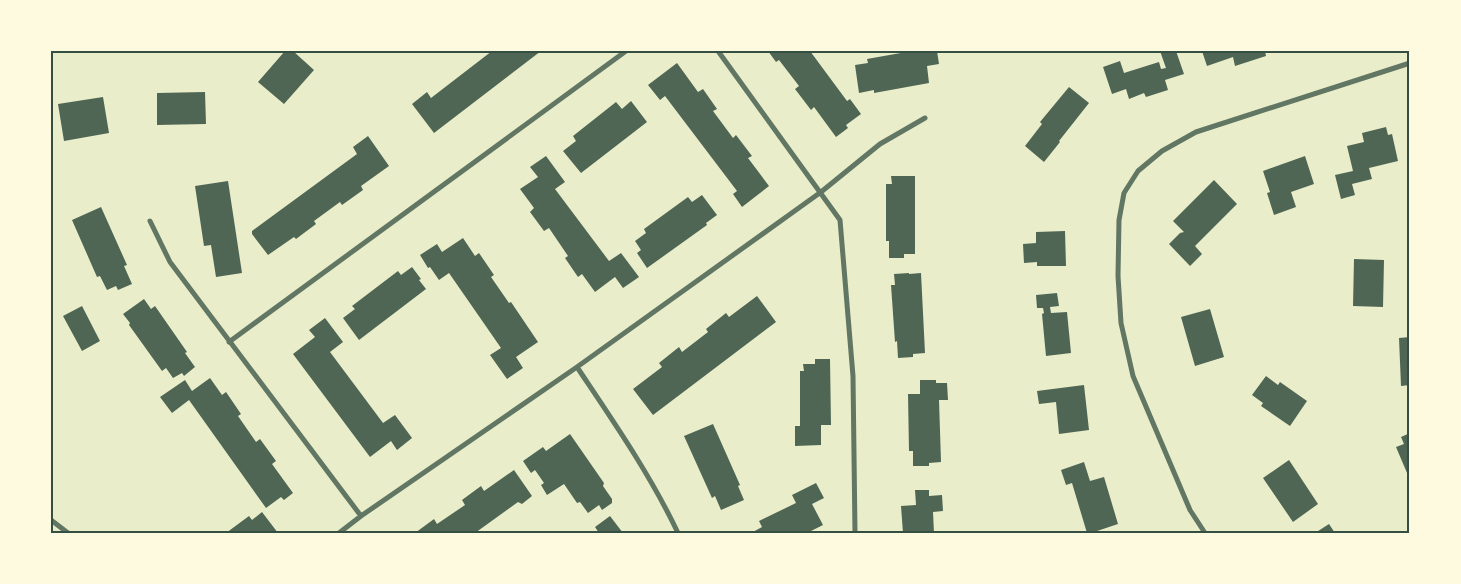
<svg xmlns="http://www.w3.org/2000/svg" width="1461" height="584" font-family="Poppins,sans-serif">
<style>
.building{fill:#4f6655}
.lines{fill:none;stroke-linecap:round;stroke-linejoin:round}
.minor{stroke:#617663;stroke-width:5}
.neatline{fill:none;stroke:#344e41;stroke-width:2}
</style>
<rect width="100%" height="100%" fill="#e9edc9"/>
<path class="building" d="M285,51H293L314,70L284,104L258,82Z
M492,51H541L434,133L412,104L427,92L431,98Z
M768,51H810L847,101L850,99L861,114L846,125L848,128L836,137L814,107L811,110L795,89L799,86L779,60L776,62Z
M912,51H937L939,64L927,66L929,83L874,93V90L859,93L855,65L868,63L867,59Z
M1160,51H1176L1184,74L1165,80L1168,90L1146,97L1144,93L1129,99L1126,89L1112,94L1103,67L1120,61L1124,73L1159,62L1161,69L1166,68Z
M1202,51H1265L1266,56L1235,66L1233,57L1207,66Z
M677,63L698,92L703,89L717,109L713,111L733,138L736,135L752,156L748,158L769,186L742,207L733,194L737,191L665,96L660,100L648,85Z
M1069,87L1089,103L1059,141L1060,142L1044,162L1025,146L1042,124L1040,122Z
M205,92L206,124L157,125V93Z
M103,97L109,133L64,141L58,104Z
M631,101L647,122L581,173L563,151L576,141L573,136L616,102L622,109Z
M1386,127L1388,135L1392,134L1398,161L1369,168L1372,179L1352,184L1355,195L1341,199L1335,175L1353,171L1347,146L1364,142L1362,133Z
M368,136L389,166L361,186L363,190L342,205L340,202L314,221L316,224L296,239L294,237L268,255L252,234V231L357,154L353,147Z
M546,156L565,182L555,189L609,261L621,253L639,277L623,288L615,277L595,292L582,274L578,277L565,258L568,256L549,228L544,231L530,212L534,208L520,189L538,177L530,167Z
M1305,156L1314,184L1291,192L1296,207L1274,215L1267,193L1270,192L1263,171Z
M891,176H915V254H904V258H889V241H886V184H892Z
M1214,180L1237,204L1195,246L1202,254L1190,266L1169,244L1180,233L1184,232L1173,221Z
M228,181L242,273L216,277L211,245L204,246L195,186Z
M702,195L717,215L706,223L707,225L647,268L637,253L641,250L635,241L646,233L644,229L688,197L692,202Z
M101,207L127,265L124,266L132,284L118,290L116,286L107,290L100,276L97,277L72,220Z
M1065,231L1066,266H1037V262L1024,263L1023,244L1036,243V232Z
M463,238L475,256L479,253L494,275L491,277L509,303L511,302L538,342L516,357L523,368L507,379L490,355L501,348L449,273L439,280L430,267L428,268L420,255L437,244L442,252Z
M1354,259L1384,260L1383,307L1353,306Z
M412,267L421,279L419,280L426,289L359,340L343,318L355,309L352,306L398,271L401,275Z
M909,273V274L921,273L925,353L913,354V357L898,358L897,341L895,342L891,285H895L894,274Z
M1057,293L1059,306L1050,307L1051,313L1067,312L1071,353L1046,356L1042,314L1044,313L1043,308H1037L1036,295Z
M757,296L776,322L653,415L633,389L662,367L659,363L679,347L682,352L708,332L706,329L726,313L729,317Z
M144,299L151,309L155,306L187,352L185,353L195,367L184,376L182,373L173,378L166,368L162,371L129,325L130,323L123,314Z
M82,306L100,341L82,351L63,316Z
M1210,309L1224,357L1195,366L1181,317Z
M325,318L343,342L330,352L383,423L395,415L412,438L397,450L391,441L370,457L293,354L315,337L309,330Z
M1410,337V385L1401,386L1399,338Z
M815,359H830L831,425H821V445L795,446V426H800V371H804L803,364H815Z
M1266,376L1278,385L1280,382L1307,401L1290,426L1261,406L1263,403L1252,395Z
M210,378L222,395L226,392L241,414L238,416L256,442L260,439L276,461L272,464L293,493L284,500L281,497L266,508L189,400L172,413L160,397L185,380L192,391Z
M920,380H936V383H947L948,400H939L941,462L929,463V466H913V451H909L908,394H920Z
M1084,385L1089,430L1059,434L1056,402L1039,404L1037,391Z
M713,424L740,485L738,486L744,500L721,510L715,496L712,498L684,436Z
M1410,433V480L1396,447L1404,444L1401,437Z
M570,434L604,483L603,486L612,499V503L602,510L599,505L588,513L580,502L577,503L564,484L547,495L541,485L544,483L535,470L531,473L523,461L543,447L546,451Z
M1289,460L1318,504L1293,522L1263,478Z
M1084,462L1090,481L1104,477L1118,524L1091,533H1087L1072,483L1066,485L1061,470Z
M514,470L532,496L522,504L518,502L475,533H415L434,519L437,524L465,505L462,500L481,486L484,491Z
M816,483L824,498L812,504L823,525L807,533H751L762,527L759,521L796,503L792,495Z
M915,490H929V496L942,495L943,511L933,512L934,533H903L901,506L916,505Z
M262,512L278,533H226L249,516L252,520Z
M610,516L623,533H599L595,527Z
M1329,524L1335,533H1315Z"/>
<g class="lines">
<path class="minor" d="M718,51L840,220L853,376L855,533
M150,221L170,262L361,516
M229,342L626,51
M577,367C613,421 650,474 678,533
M51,520L68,533
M339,533L361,516L577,367L821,192L880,144L925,118
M1205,533L1190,510L1133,376L1121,323L1118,276L1119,220L1124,193L1138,171L1162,151L1196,132L1410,63"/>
</g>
<rect width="1461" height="584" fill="none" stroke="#fefae0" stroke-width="105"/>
<rect x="52" y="52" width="1356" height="480" class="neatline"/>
</svg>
